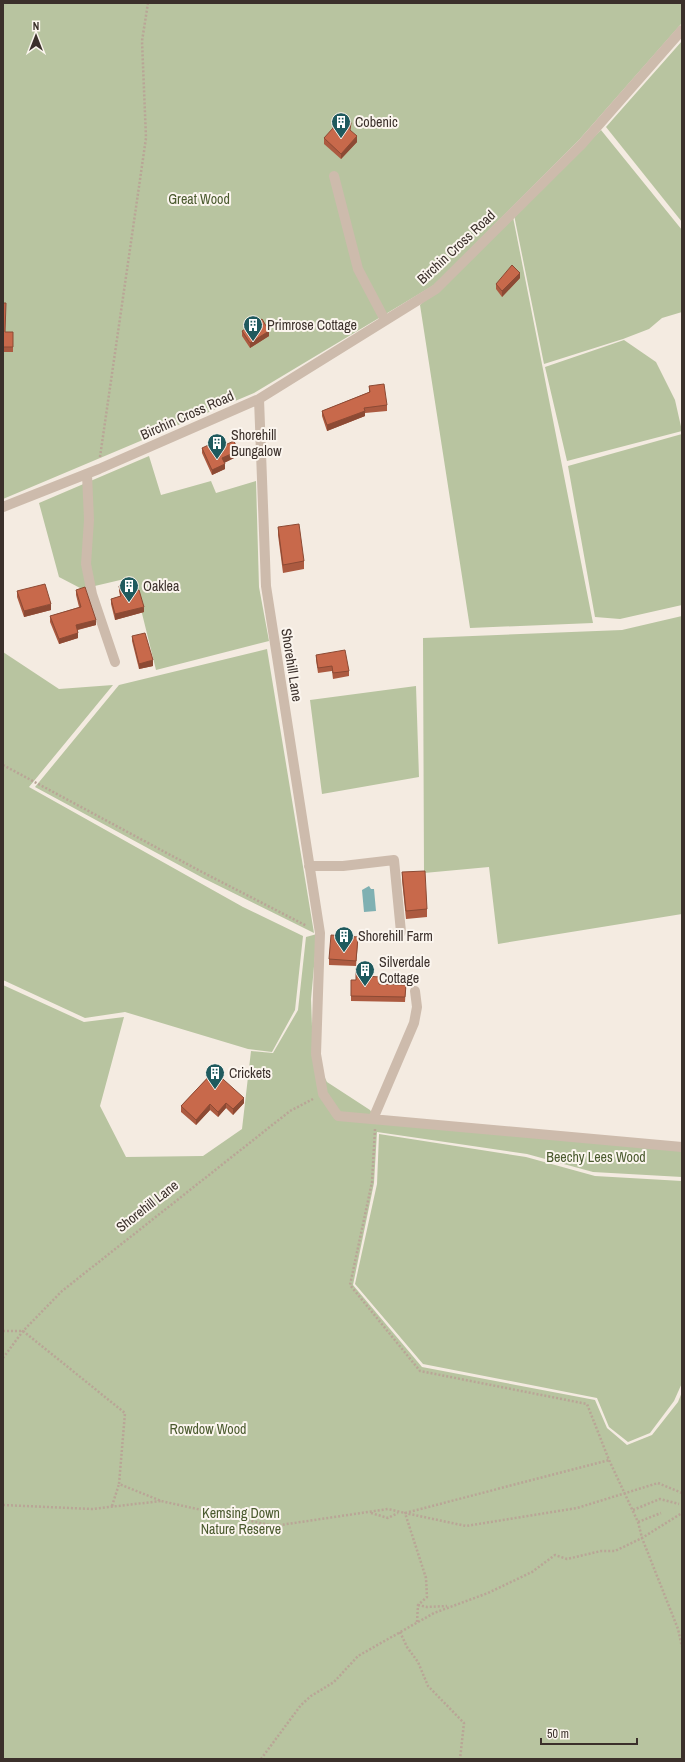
<svg xmlns="http://www.w3.org/2000/svg" width="685" height="1762" font-family="'Archivo Narrow',sans-serif">
<style>
.green{fill:#b8c4a0}
.water{fill:#7fb0b2}
.lines{fill:none;stroke-linecap:round;stroke-linejoin:round}
.path{stroke:#b9a596;stroke-width:2.5;stroke-dasharray:2 2;stroke-linecap:butt}
.minor{stroke:#cdbbac;stroke-width:10}
.wall{fill:#ac5a40}
.shaded-wall{fill:#8c4a34}
.building{fill:#c8694b;stroke:#8c4a34}
.labels{text-anchor:middle;dominant-baseline:central;stroke-width:4;stroke-linejoin:round;paint-order:stroke}
.poi-label{font-size:14px;fill:#3b302b;stroke:#fbf5ee;text-anchor:start}
.park-label{font-size:14px;fill:#4a5a2e;stroke:#fbf5ee}
.street-label{font-size:14px;fill:#3b302b;stroke:#fbf5ee}
</style>
<rect width="100%" height="100%" fill="#f4ebe1"/>
<path class="green" d="M3,3H682V23L579,140L434,285L254,393L3,499Z
M682,41V222L606,127Z
M601,130L682,230V312L662,318L649,329L623,339L544,364L514,215Z
M513,217L593,623L470,628L420,305Z
M624,340L656,362L675,400L682,431L567,461L545,367Z
M682,434V605L620,619L595,617L568,466Z
M149,456L161,495L211,481L216,493L256,481L259,587L269,641L156,670L133,577L82,589L59,577L39,503Z
M682,616V914L498,944L489,867L424,873L423,638L622,630Z
M267,649L314,933L203,878L35,787L119,685Z
M3,652L59,689L113,685L29,787L243,907L303,936L295,1010L272,1052L248,1049L125,1012L85,1018L3,980Z
M416,686L419,777L322,794L310,700Z
M317,934L311,999L313,1054L327,1082L370,1110L377,1121L682,1151V1177L593,1172L527,1154L377,1132L374,1183L353,1285L422,1367L595,1400L607,1428L627,1445L652,1435L678,1402L682,1392V1759H3V985L84,1022L124,1017L100,1106L126,1157L203,1156L242,1129L251,1051L273,1053L298,1010L306,937Z
M379,1134L526,1157L595,1176L682,1181V1383L674,1401L650,1433L628,1442L609,1427L597,1398L423,1364L355,1284L377,1184Z"/>
<path class="water" d="M369,886L371,889H374L376,911L364,912L362,890Z"/>
<g class="lines">
<path class="path" d="M100,457L146,138L142,41L148,3
M3,765L202,872L307,926
M375,1129L372,1182L350,1285L420,1371L587,1404L609,1460L638,1522L642,1538L678,1629L682,1647
M3,1331H23L125,1413L119,1484L161,1501L274,1526L388,1509L405,1513L609,1460
M3,1358L23,1331L62,1291L290,1111L313,1099
M3,1505L92,1509L161,1501
M112,1506L119,1484
M633,1510L660,1499L679,1504
M371,1513L388,1518L398,1513
M638,1522L661,1513
M418,1605L427,1607L447,1606
M417,1622L418,1605L427,1597L426,1578L405,1513L466,1526L577,1508L658,1483L682,1493
M400,1632L407,1647L418,1662L428,1686L464,1723L460,1759
M261,1759L301,1705L311,1696L334,1682L358,1656L434,1613L488,1593L532,1572L555,1555L567,1559L601,1551H615L642,1538L682,1513"/>
<path class="minor" d="M334,176L358,269L385,320
M259,399L266,586L320,933L316,1054L323,1094L338,1116L682,1147
M87,474L89,520L86,564L92,594L115,662
M3,507L99,469L259,399L436,289L582,144L682,30
M309,866H343L394,860L401,932
M373,1119L414,1023L417,1007L415,991"/>
</g>
<path class="wall" d="M351,131L357,142L341,159L324,144V138Z
M520,278L502,297L496,289V284Z
M3,303L5,332H13V352H3Z
M242,331L269,336L250,348L242,336Z
M369,386L387,405V411L365,413V416L327,431L322,416V411L369,392Z
M202,448H218L238,456L224,463L225,469L212,475L202,453Z
M278,527L304,561V569L283,573L278,535Z
M119,586L135,591L144,612L115,620L111,604V599L120,596L119,591Z
M76,590L96,625L78,630V638L59,644L50,622V616L79,607L76,595Z
M17,591L51,610L24,617L17,597Z
M132,636L153,666L139,669L132,641Z
M316,655L349,671V676L333,679L332,671L318,673L316,660Z
M402,872L427,909V917L406,919L402,880Z
M358,942L356,966L329,965V959Z
M367,976L379,984L406,985L405,1002L351,1001V980H356Z
M214,1071L244,1103L233,1115L226,1108L218,1117L210,1110L196,1125L181,1112V1106Z"/>
<path class="shaded-wall" d="M357,136V142L341,159V154Z
M520,273V278L502,297V291Z
M269,331V336L250,348V343Z
M365,411V416L327,431V425Z
M238,451V456L222,464V458Z
M225,464V469L212,475V470Z
M51,604V610L24,617V611Z
M144,607V612L115,620V614Z
M96,620V625L76,630V625Z
M78,633V638L59,644V639Z
M153,660V666L139,669V664Z
M244,1098V1103L233,1115V1109Z
M226,1103V1108L218,1117V1112Z
M210,1104V1110L196,1125V1120Z"/>
<path class="building" d="M338,117L348,118L351,123L350,130L357,136L341,154L324,138L333,128L334,122Z
M512,265L520,273L502,291L496,284Z
M3,303H6L5,332H13V347H3Z
M262,319L269,331L250,343L242,331Z
M384,384L387,405L364,408L365,411L327,425L322,411L370,392L369,386Z
M234,441L238,451L222,458L225,464L212,470L202,448L215,442L218,448Z
M299,524L304,561L283,565L278,527Z
M132,582L135,591L139,590L144,607L115,614L111,599L121,596L119,586Z
M45,584L51,604L24,611L17,591Z
M85,587L96,620L76,625L78,633L59,639L50,616L81,607L76,590Z
M145,633L153,660L139,664L132,636Z
M345,650L349,671L333,673L332,666L318,668L316,655Z
M425,871L427,909L406,911L402,872Z
M331,935L358,937L356,961L329,959Z
M356,968L367,969V976L379,977V984L406,985L405,997L351,996V980H356Z
M214,1071L244,1098L233,1109L226,1103L218,1112L210,1104L196,1120L181,1106Z"/>
<defs>
<g id="building-pin" transform="scale(1)"><path d="M0 17L-7.5 6A9.5 9.5 0 1 1 7.5 6Z" fill="#1f5a5e" stroke="#fbf5ee"/><path d="M-4-6H4V6H1V3H-1V6H-4ZM-2.5-4.3h1.7v1.8h-1.7ZM.8-4.3h1.7v1.8H.8ZM-2.5-1h1.7V.8h-1.7ZM.8-1h1.7V.8H.8Z" fill="#fff"/></g>
</defs>
<g fill-rule="evenodd">
<use href="#building-pin" x="341" y="122"/>
<use href="#building-pin" x="253" y="325"/>
<use href="#building-pin" x="217" y="443"/>
<use href="#building-pin" x="129" y="586"/>
<use href="#building-pin" x="344" y="936"/>
<use href="#building-pin" x="365" y="970"/>
<use href="#building-pin" x="215" y="1073"/>
</g>
<g class="labels">
<g class="poi-label">
<text x="355" y="122">Cobenic</text>
<text x="267" y="325">Primrose Cottage</text>
<text x="231" y="435">Shorehill<tspan x="231" dy="16">Bungalow</tspan></text>
<text x="143" y="586">Oaklea</text>
<text x="358" y="936">Shorehill Farm</text>
<text x="379" y="962">Silverdale<tspan x="379" dy="16">Cottage</tspan></text>
<text x="229" y="1073">Crickets</text>
</g>
<g class="park-label">
<text x="199" y="199">Great Wood</text>
<text x="596" y="1157">Beechy Lees Wood</text>
<text x="208" y="1429">Rowdow Wood</text>
<text x="241" y="1513">Kemsing Down<tspan x="241" dy="16">Nature Reserve</tspan></text>
</g>
<g class="street-label">
<text transform="translate(456 247) rotate(-43)">Birchin Cross Road</text>
<text transform="translate(187 415) rotate(-24)">Birchin Cross Road</text>
<text transform="translate(292 665) rotate(81)">Shorehill Lane</text>
<text transform="translate(147 1206) rotate(-38)">Shorehill Lane</text>
</g>
</g>
<rect width="685" height="1762" fill="none" stroke="#3b302b" stroke-width="8"/>
<g transform="translate(36 36)" stroke="#fbf5ee" stroke-width="3" paint-order="stroke">
<path d="M0-3L7 15L0 10L-7 15Z" fill="#3b302b"/>
<text y="-6" font-size="11" font-weight="bold" text-anchor="middle" fill="#3b302b">N</text>
</g>
<path d="M541 1738v6h96v-6" fill="none" stroke="#3b302b" stroke-width="2"/>
<text x="547" y="1738" font-size="12" fill="#3b302b" stroke="#fbf5ee" stroke-width="3" paint-order="stroke">50 m</text>
</svg>
